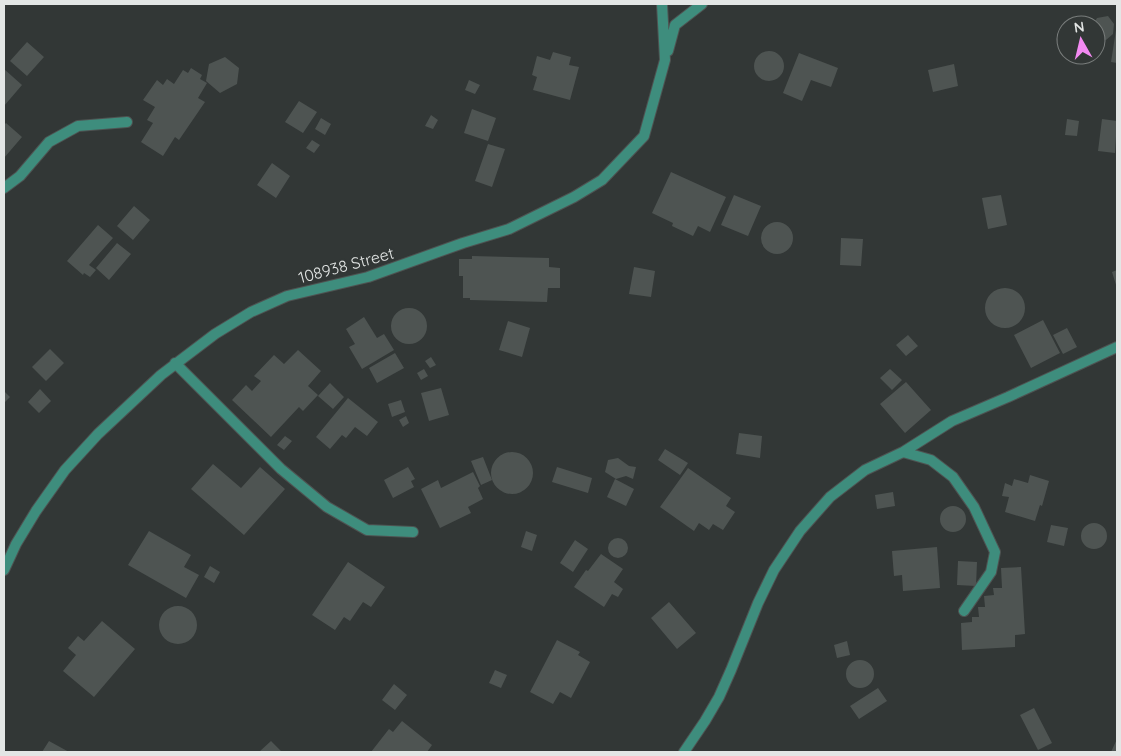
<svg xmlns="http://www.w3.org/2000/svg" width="1121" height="756" font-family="Quicksand,sans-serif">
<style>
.building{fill:#4e5452}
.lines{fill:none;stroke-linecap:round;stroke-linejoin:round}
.street-casing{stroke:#4e5352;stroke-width:12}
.street{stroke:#3e8d7d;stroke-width:10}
.labels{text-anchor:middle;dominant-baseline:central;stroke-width:4;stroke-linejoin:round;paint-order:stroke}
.street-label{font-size:16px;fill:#e3e6e5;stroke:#323736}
</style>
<rect width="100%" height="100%" fill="#323736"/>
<path class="building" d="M1108,16L1114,24L1113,34L1106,40L1096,37V25H1093L1097,18Z
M1116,30H1117V63L1111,62Z
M27,42L44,57L27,76L10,61Z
M754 66a15 15 0 1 1 30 0a15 15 0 1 1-30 0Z
M553,52L571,57L569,65L579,67L570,100L533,90L537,77L532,75L537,56L550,60Z
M799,53L838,68L831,87L811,80L802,101L783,93Z
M225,57L239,68L237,84L220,93L206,81L209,64Z
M954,64L958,86L933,92L928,70Z
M191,68L202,75L200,79L207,83L198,98L205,102L179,140L175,137L163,156L141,142L153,123L147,120L155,107L143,100L157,80L163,85L167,79L174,84L183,70L188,73Z
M4,69L22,85L4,106Z
M469,80L480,85L475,94L465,90Z
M299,101L317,112L303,133L285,122Z
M472,109L496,118L488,141L464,133Z
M431,115L438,120L433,129L425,126Z
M321,118L331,124L325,135L315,129Z
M1067,119L1079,121L1077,136L1065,135Z
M1102,119L1117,121L1115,153L1098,151Z
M6,123L22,137L4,158V125Z
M312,140L320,145L314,153L306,148Z
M488,144L505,149L492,187L475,181Z
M272,163L290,176L276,198L257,185Z
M671,172L726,197L710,232L698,226L693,236L672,226L673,223L652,213Z
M734,195L761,206L748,236L721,225Z
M1001,195L1007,225L988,229L982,198Z
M134,206L150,220L133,240L117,226Z
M761 238a16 16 0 1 1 32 0a16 16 0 1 1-32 0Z
M98,225L113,238L89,265L96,270L90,277L84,273L83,275L67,261Z
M841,238L863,239L861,266L840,265Z
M117,243L131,254L109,280L96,268Z
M472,256L549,258V267L560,268V288H548L547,302L470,300V298H463V276H459V259H472Z
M634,267L655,271L651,297L629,294Z
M1117,270V288L1112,272Z
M985 308a20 20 0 1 1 40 0a20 20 0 1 1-40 0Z
M391 326a18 18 0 1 1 36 0a18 18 0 1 1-36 0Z
M364,317L377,338L384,334L394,350L362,369L349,347L355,344L346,329Z
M1043,320L1060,353L1031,368L1014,335Z
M508,321L530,328L522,357L499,350Z
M1067,328L1077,347L1063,354L1053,335Z
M908,335L918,346L906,356L896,345Z
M50,349L64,363L46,381L32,367Z
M298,350L321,371L308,386L318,395L303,411L299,407L271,437L232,400L246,385L252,391L261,381L254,376L274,355L284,364Z
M395,353L404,368L377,383L369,368Z
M431,357L436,365L430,368L425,361Z
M424,369L428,376L421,380L417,373Z
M890,369L902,380L892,390L880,378Z
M906,382L931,410L905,433L880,404Z
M330,383L344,397L333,409L318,396Z
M441,388L449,415L429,421L421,393Z
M40,389L51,401L39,413L28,402Z
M4,391L10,397L4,403Z
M348,398L378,422L367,436L355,427L346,438L342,435L330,449L316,437Z
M401,400L405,412L392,417L388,404Z
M406,416L409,423L403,427L399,420Z
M739,433L762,436L760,458L736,454Z
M285,436L292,441L284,450L277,445Z
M665,449L688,463L680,475L658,460Z
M491 473a21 21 0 1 1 42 0a21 21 0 1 1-42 0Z
M483,457L492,480L481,485L471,461Z
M618,458L629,466L636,467L633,479L626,476L616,479L605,472L608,460Z
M213,464L241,488L260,467L285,489L244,535L191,489Z
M408,467L415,479L411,481L414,487L393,498L384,480Z
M557,467L592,478L588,493L552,482Z
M688,468L731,498L726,506L735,512L723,530L713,524L709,530L699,523L694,531L660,507Z
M473,472L480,486L478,488L483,499L468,507L471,513L440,528L421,489L438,480L441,488Z
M1030,475L1049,481L1042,506L1040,505L1035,521L1005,512L1009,497L1002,496L1005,483L1012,486L1014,479L1028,483Z
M615,479L634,489L626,506L607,497Z
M893,492L895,506L877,509L875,495Z
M940 519a13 13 0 1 1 26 0a13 13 0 1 1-26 0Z
M1081 536a13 13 0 1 1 26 0a13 13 0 1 1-26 0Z
M1051,525L1068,528L1064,546L1047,542Z
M149,531L191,555L184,567L199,575L186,598L128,565Z
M526,531L537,535L532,551L521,547Z
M608 548a10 10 0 1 1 20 0a10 10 0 1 1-20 0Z
M575,540L588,549L573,572L560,563Z
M937,547L940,588L903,591L902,575L894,576L892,551Z
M601,554L623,569L614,582L623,589L618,597L612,594L604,607L574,587L586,570L588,571Z
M958,561L977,562L976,586L957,585Z
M348,562L385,587L371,607L363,602L350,621L344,617L335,630L312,615Z
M210,566L220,572L214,583L204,577Z
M1021,567L1025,634L1015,635V647L962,650L961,623L972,622V617H979L978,607H985L984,596L994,595L993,588H1002L1001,568Z
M669,602L696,633L677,649L651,618Z
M159 625a19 19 0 1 1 38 0a19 19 0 1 1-38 0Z
M102,621L135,649L94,697L63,671L76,655L68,648L78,636L84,641Z
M557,640L580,652L578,655L590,662L571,698L560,692L553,704L530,692Z
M847,641L850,655L837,658L834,645Z
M846 674a14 14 0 1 1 28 0a14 14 0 1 1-28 0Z
M495,670L507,675L501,688L489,683Z
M394,684L407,695L395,710L382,700Z
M878,688L887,701L859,719L850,706Z
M1034,708L1052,743L1038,750L1020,715Z
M402,721L432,745L427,752H371L389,729L393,732Z
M1117,739V752H1111Z
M49,741L69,752H42Z
M271,741L282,752H259Z"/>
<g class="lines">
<g class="street-casing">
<path id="street" d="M668,51L675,25L702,4
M4,188L20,176L49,142L78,126L127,122
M175,363L281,469L327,507L367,530L413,532
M903,452L931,460L953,477L974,507L995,552L991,572L964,611
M4,570L16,544L36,511L65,470L98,434L161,375L215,334L251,312L287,296L368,277L463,243L509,229L574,197L602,180L644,136L665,60L662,4
M684,752L705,721L719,697L731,670L758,603L774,570L800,531L830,497L865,470L903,452L952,421L1008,397L1117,347"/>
</g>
<use href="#street" class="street"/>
</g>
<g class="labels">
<g class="street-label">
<text transform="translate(346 265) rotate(-15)">108938 Street</text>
</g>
</g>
<rect width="1121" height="756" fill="none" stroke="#e3e6e5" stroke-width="10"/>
<g transform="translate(1081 40) rotate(352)"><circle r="24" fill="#323736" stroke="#797d7c"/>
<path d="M0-4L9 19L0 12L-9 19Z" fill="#f38af2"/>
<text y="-8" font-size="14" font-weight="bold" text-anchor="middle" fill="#e3e6e5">N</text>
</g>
</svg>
